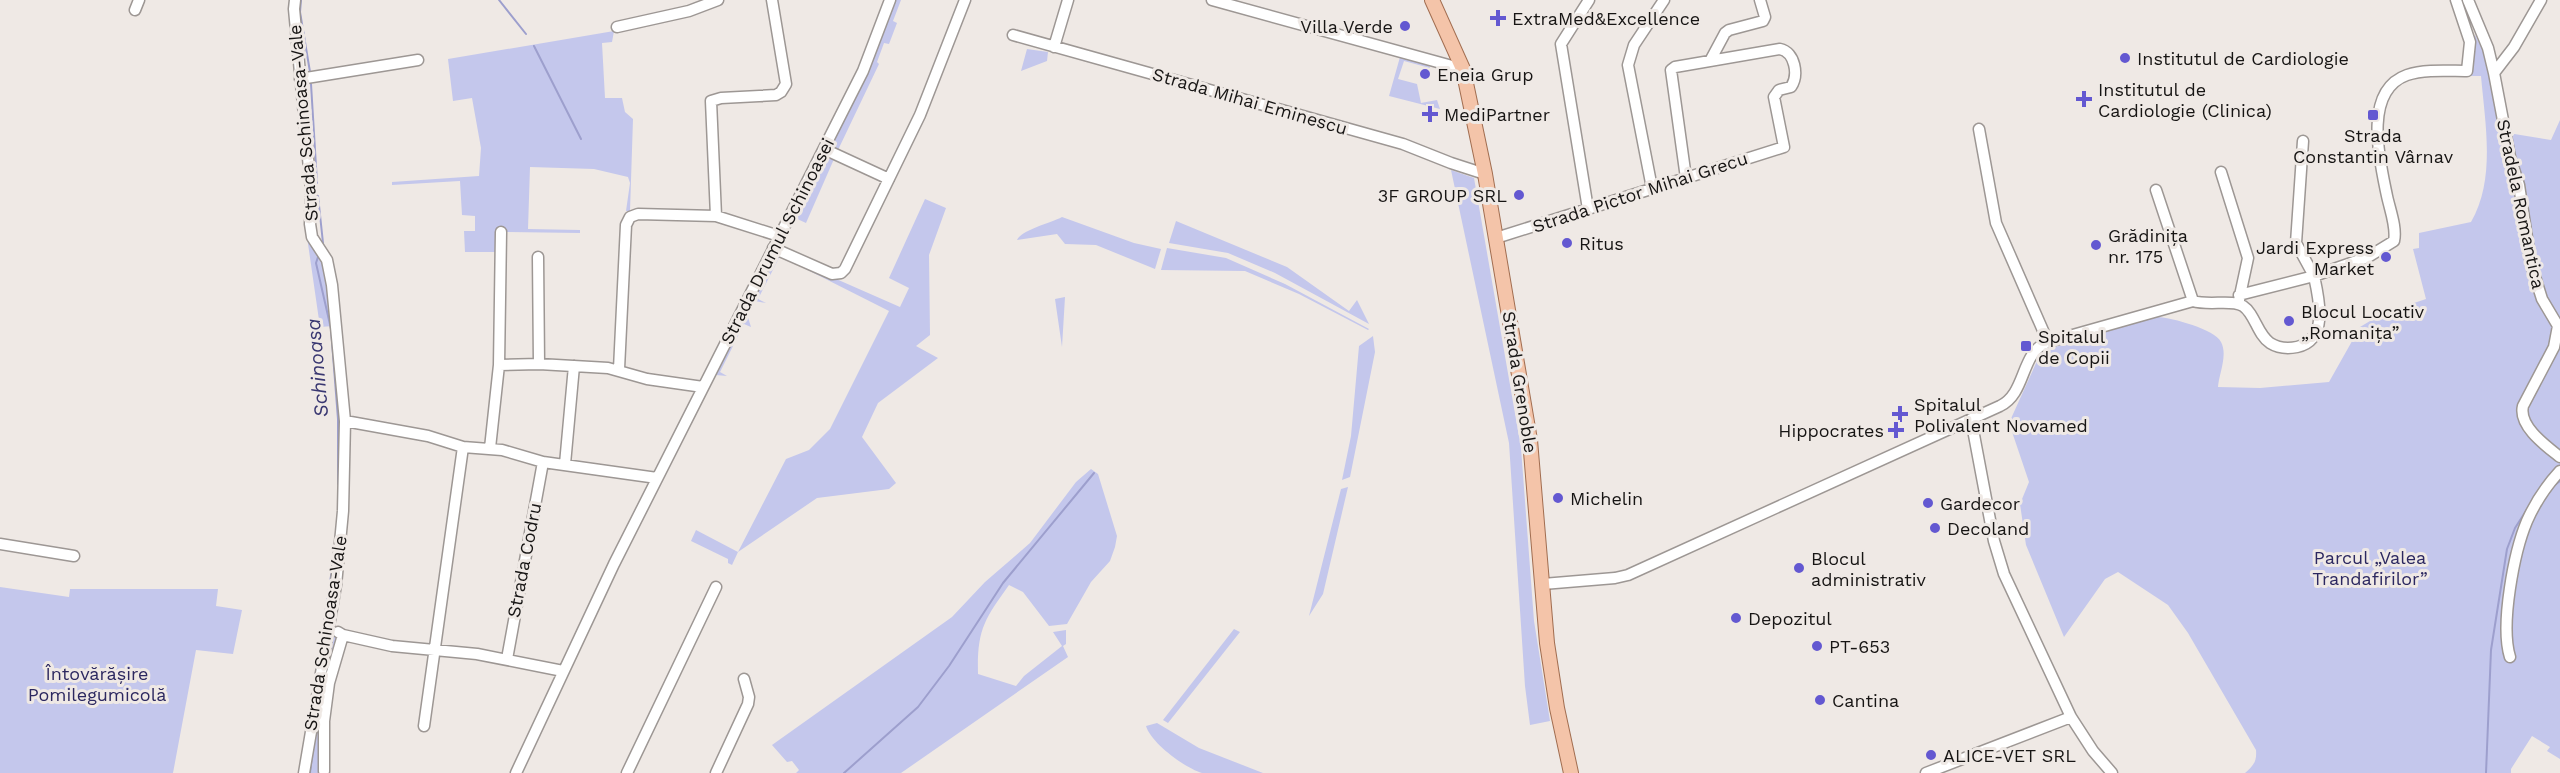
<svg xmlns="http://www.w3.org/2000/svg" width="2560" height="773" font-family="'Work Sans',sans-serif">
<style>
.green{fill:#c4c7ec}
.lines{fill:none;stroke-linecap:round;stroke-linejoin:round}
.stream{stroke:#9d9fcd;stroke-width:2}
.minor-casing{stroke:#9d9794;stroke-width:13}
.major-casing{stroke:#a16d50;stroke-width:16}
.minor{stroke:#fff;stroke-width:10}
.major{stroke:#f4c4a9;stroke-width:14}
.poi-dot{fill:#6358d1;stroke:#efe9e5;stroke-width:2}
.labels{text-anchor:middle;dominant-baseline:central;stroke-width:6;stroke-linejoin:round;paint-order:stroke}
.poi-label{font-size:18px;fill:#171514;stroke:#efe9e5;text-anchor:start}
.street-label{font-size:18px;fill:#171514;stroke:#efe9e5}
.park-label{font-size:18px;fill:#2c2860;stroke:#efe9e5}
.water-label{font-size:20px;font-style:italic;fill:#393771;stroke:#efe9e5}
</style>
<rect width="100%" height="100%" fill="#efe9e5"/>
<path class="green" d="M894,0H901L893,21L897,23L889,44L884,43L877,62L879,64L838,150L833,148L831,143Z
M614,31L612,42L602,43L605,98H622L625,112L633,119L630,211H626L630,183L628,177L594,169L530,167L528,229L580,230V233L505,232V252H465L464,231H475V216L462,215L460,181L392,185V182L479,176L481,148L472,98L453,101L448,59Z
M2475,35L2485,54L2502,132L2551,140L2560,120V759L2547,751L2550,747L2532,736L2511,769V773H2245C2253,766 2257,762 2256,750L2188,633L2168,605L2118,572L2105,579L2064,637L2026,545L2020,504L2029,482L2009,423L2037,361L2043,352C2056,346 2147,316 2158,317C2172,318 2215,329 2221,342C2228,355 2219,374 2218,387L2260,388L2329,382L2360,327L2375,318L2412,306L2414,303L2426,299L2413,249L2419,248V233L2471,222C2496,179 2485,123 2481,76H2471Z
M1027,49L1048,52L1047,61L1021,71Z
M1400,57L1429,65L1430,68L1404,61L1398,79L1417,84L1421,103L1437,100L1440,109L1389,96Z
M825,155L834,159L806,223L793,217Z
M1451,170L1474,178L1521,448L1534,621L1550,721L1530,725L1525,686L1509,443Z
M925,199L946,208L929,255L930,335L916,346L938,358L878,403L862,437L896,483L889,489L817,498L738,552L732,565L728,563V559L691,541L696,530L738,552L786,459L809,450L830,429L889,311L780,256L758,299L766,303L755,301L752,296L777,253L900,307L909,288L889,278Z
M1062,217L1134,243L1161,249L1155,269L1096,245L1065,244L1057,234L1017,240C1021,230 1051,223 1062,217Z
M1176,221L1287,267L1349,311L1357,300L1369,324L1275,273L1228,253L1169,243Z
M305,223L325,262L333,326L320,327Z
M1167,248L1226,258L1285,284L1369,329L1368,330L1299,294L1245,271L1161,270Z
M1065,297L1062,347L1055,299Z
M746,311L751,327L744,324L720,372L727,376L716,375L708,390L706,387Z
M1373,336L1375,352L1350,477L1342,480L1351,436L1359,346Z
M1091,469L1098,474L1117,536L1115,547L1110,561L1091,582L1067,624L1049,626L1023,592L1009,585C984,620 977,630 978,674L1016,686L1024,676L1062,646L1053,632L1066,630V644L1063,646L1068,657L901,773H796L799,770L792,761L787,762L772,745L952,617L985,582L1030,543L1076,482Z
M1348,487L1323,594L1309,616L1341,489Z
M0,587L69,597L70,589H218L216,606L242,610L233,654L196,650L173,773H0Z
M1234,629L1240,632L1168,723L1163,720Z
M333,635H337L321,724L319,773H307Z
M1157,723L1199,748L1263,773C1248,773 1214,773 1202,773C1185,768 1151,743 1146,726Z"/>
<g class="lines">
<path class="stream" d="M301,0L300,12L310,72
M499,0L526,34
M534,46L581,139
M311,84L317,183
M318,196L323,243
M319,254L316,263L331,329L338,419V484
M2552,487L2560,481
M307,729L334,557
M310,773L312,755
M844,773L918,707L949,666L1003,583L1094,473
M2486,773L2491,650L2507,549L2515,528L2542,486"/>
<g class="minor-casing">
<path id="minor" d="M295,0L294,9L311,190L310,224L312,237L327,260L332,285L345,421L343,511L336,585L304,773
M1212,0L1463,69
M2468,0L2488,48L2494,73L2510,157L2519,185L2531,264L2542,299L2558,326L2554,347L2523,406C2518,426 2546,446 2560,457
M135,10L139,0
M617,27L689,11L718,0
M1013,35L1403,144L1451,163L1485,174
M1054,47L1068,0
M1710,61L1725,33L1729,30L1763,21L1765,17L1760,0
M2494,73L2514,47L2541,0
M300,79L418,60
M1979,129L1996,223L2048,342
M824,149L889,179
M2221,172L2248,258L2239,300
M1652,188L1628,65L1634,45L1664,0
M2156,190L2193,301
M1588,209L1561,44L1589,0
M716,216L711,101L721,98L776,95L781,92L786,84L772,0
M1496,238C1592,208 1688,177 1784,147L1774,97L1779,90L1791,87C1799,75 1795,52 1780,49L1675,67L1671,70L1686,178
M773,248L832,274L841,273L845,269L920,115L965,0
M538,257L539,364
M2239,295L2314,276L2296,243L2303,141
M499,365L539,364L608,368L647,379L703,387
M619,369L626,225L630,217L638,214L716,216L779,236
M1971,419L1994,541L2004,574L2071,717L2093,751L2112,773
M345,421L428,436L463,447L502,450L543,462L657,478
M490,448L499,365L501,232
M565,464L574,366
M0,544L74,556
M1543,584L1615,578L1628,575L2000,406C2027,393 2020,352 2048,342L2193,301C2209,306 2232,299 2243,306C2255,314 2257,334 2270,343C2278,348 2287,349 2297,347C2329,340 2319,299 2314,276L2368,257L2394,241C2397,228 2390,210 2387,196C2380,162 2362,91 2407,75C2425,69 2448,71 2467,71L2470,42L2456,0
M343,635L392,646L477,654L563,671
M2510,657C2500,625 2514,552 2527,521C2535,503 2547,485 2560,471
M507,659L543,462
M424,726L463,447
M324,771V721L329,683L343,635L338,632
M516,773L614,564L863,71L890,0
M627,773L716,587
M716,773L748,704L749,697L744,679
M1926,773L2071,717"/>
</g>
<g class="major-casing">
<path id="major" d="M1432,0L1463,69L1485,174L1530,440L1547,643L1557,708L1571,773"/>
</g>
<use href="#minor" class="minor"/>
<use href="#major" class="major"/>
</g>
<g class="poi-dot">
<path d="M1495 9h6v6h6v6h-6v6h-6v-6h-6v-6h6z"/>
<circle cx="1405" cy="26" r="6"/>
<circle cx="2125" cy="58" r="6"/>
<circle cx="1425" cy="74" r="6"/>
<path d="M2081 90h6v6h6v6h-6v6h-6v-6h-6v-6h6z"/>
<path d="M1427 105h6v6h6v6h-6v6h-6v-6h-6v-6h6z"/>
<rect x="2367" y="109" width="12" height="12" rx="3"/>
<circle cx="1519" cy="195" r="6"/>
<circle cx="1567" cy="243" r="6"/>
<circle cx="2096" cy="245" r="6"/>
<circle cx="2386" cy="257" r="6"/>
<circle cx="2289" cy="321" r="6"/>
<rect x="2020" y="340" width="12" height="12" rx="3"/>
<path d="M1897 405h6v6h6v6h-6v6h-6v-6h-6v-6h6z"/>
<path d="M1893 421h6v6h6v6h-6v6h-6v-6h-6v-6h6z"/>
<circle cx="1558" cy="498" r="6"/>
<circle cx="1928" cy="503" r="6"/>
<circle cx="1935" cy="528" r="6"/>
<circle cx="1799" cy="568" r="6"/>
<circle cx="1736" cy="618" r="6"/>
<circle cx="1817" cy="646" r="6"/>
<circle cx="1820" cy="700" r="6"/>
<circle cx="1931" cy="755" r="6"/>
</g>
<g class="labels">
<g class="poi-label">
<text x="1512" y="18">ExtraMed&amp;Excellence</text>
<text x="1393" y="26" text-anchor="end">Villa Verde</text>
<text x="2137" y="58">Institutul de Cardiologie</text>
<text x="1437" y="74">Eneia Grup</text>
<text x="2098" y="89">Institutul de<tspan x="2098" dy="21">Cardiologie (Clinica)</tspan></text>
<text x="1444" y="114">MediPartner</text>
<text x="2373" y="135" text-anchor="middle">Strada<tspan x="2373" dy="21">Constantin Vârnav</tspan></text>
<text x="1507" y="195" text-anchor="end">3F GROUP SRL</text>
<text x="2108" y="235">Grădinița<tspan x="2108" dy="21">nr. 175</tspan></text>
<text x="1579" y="243">Ritus</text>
<text x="2374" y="247" text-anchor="end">Jardi Express<tspan x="2374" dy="21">Market</tspan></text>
<text x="2301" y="311">Blocul Locativ<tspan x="2301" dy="21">„Romanița”</tspan></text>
<text x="2038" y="336">Spitalul<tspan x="2038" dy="21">de Copii</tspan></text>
<text x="1914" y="404">Spitalul<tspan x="1914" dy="21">Polivalent Novamed</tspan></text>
<text x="1884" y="430" text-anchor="end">Hippocrates</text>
<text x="1570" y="498">Michelin</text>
<text x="1940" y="503">Gardecor</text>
<text x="1947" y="528">Decoland</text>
<text x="1811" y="558">Blocul<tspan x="1811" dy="21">administrativ</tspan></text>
<text x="1748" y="618">Depozitul</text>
<text x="1829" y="646">PT-653</text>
<text x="1832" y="700">Cantina</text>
<text x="1943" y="755">ALICE-VET SRL</text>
</g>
<g class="street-label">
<text transform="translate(1250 101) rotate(16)">Strada Mihai Eminescu</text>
<text transform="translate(303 123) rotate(-95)">Strada Schinoasa-Vale</text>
<text transform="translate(1640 192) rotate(-18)">Strada Pictor Mihai Grecu</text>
<text transform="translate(2521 204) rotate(78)">Stradela Romantica</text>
<text transform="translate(777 241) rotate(-63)">Strada Drumul Schinoasei</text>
<text transform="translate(1520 382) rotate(81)">Strada Grenoble</text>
<text transform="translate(524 560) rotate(-79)">Strada Codru</text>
<text transform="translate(325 633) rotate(-81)">Strada Schinoasa-Vale</text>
</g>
<g class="park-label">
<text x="2370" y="557">Parcul „Valea<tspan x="2370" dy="21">Trandafirilor”</tspan></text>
<text x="97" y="673">Întovărășire<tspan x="97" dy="21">Pomilegumicolă</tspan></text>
</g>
<g class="water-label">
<text transform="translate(317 368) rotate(-95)">Schinoasa</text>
</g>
</g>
</svg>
